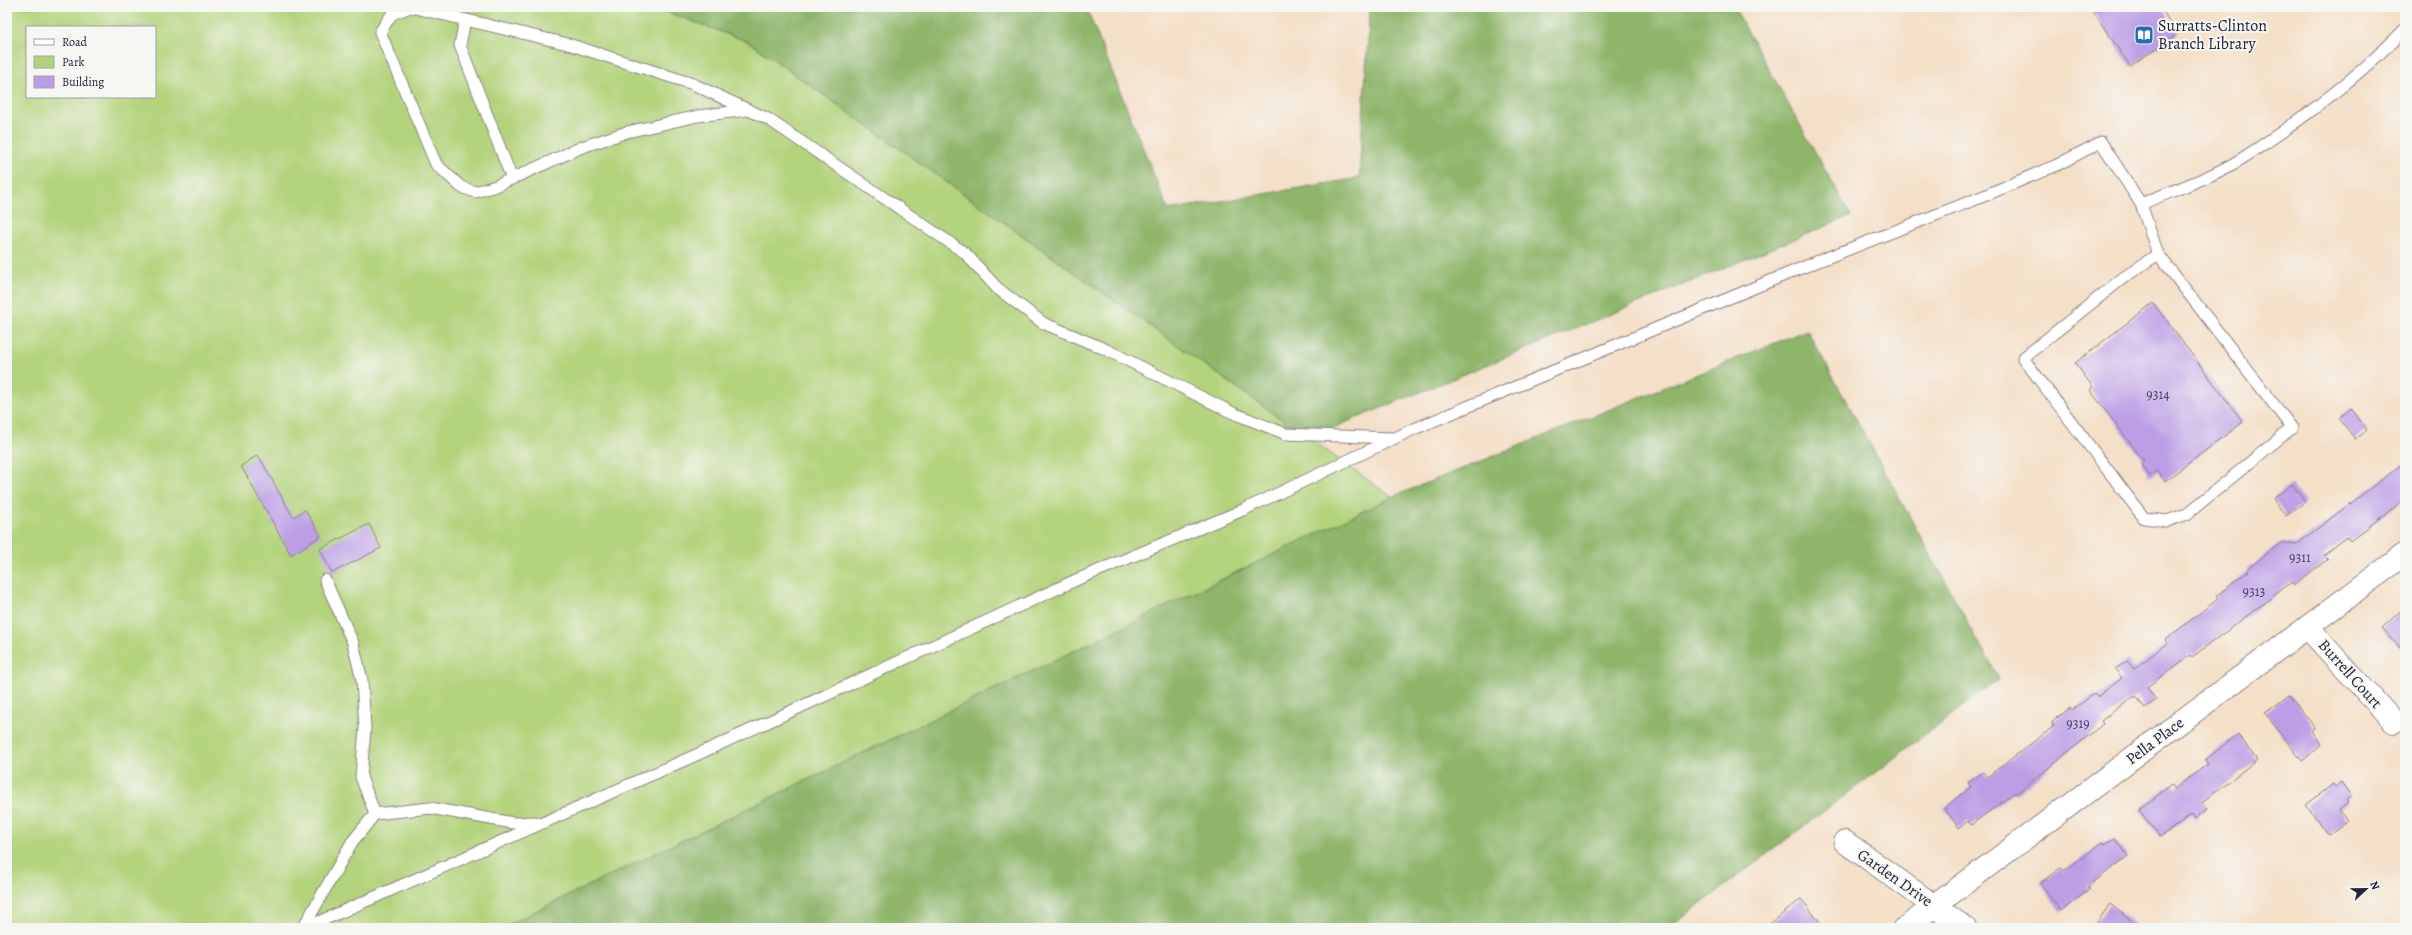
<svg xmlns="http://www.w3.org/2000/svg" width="2412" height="935" font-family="Alegreya,serif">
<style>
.green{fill:#b3d37b;stroke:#6a7a5b;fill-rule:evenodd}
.forest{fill:#8eb56b;stroke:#586c53}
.building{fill:#bc9ee6}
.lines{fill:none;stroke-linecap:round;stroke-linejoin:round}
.service-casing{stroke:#8b8081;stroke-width:13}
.minor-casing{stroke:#8b8081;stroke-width:24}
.service{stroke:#fff;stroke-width:11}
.minor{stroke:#fff;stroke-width:22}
.labels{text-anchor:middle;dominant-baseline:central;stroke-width:4;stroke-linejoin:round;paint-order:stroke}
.number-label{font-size:14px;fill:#484166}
.poi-label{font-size:16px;fill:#22223b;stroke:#f6f6f2;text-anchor:start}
.street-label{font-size:16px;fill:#22223b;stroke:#f6f6f2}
</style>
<rect width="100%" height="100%" fill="#f6f6f2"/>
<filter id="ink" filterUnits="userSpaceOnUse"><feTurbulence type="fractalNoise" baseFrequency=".025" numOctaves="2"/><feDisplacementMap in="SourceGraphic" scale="8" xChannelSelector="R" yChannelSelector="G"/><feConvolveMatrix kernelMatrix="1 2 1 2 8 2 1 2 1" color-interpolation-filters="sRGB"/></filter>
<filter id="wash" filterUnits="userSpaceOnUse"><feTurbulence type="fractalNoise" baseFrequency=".012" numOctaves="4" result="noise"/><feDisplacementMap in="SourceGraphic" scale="16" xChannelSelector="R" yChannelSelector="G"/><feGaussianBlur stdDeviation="0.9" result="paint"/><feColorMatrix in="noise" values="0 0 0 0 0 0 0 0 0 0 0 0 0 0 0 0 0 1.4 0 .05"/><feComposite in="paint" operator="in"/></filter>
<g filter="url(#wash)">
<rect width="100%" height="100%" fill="#f4dfc7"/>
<path class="green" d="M7,7H654L749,42L1392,497L501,928H7ZM27,27H155V97H27Z"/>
<path class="forest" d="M654,7H1086L1168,210L1359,178L1370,7H1734L1851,216L1308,438L749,42Z
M1807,330L1999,679L1669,928H501L1392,497Z"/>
<g id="blocks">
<path class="building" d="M2090,7H2160L2178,34L2130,66Z
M2153,303L2243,422L2165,481L2157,471L2149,476L2141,463L2144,461L2090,390L2093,387L2075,363Z
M2351,408L2367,430L2355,439L2339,418Z
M258,455L293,517L305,510L321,536L291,555L241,466Z
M2405,462V499L2350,541L2347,537L2324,555L2328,559L2294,585L2292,582L2192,657L2190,655L2147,687L2156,700L2145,708L2136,696L2124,703L2101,721L2103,724L2016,794L2015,792L1971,825L1968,821L1959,828L1944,808L1971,787L1968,783L1983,772L1987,777L2053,727L2052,722L2070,708L2072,710L2094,694L2097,697L2122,678L2115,669L2127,661L2134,669L2168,643L2165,640L2218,599L2216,596L2249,571L2247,569L2282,542L2296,545Z
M2292,484L2305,502L2286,516L2273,499Z
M369,524L381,548L332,573L320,549Z
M2405,607V653L2382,628Z
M2289,695L2315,728L2312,731L2322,745L2302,761L2265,713Z
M2238,734L2257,760L2202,802L2207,809L2195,819L2192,814L2160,837L2139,810L2172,784L2175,788L2208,764L2205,760Z
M2341,782L2351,796L2346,800L2348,803L2339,810L2347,821L2328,835L2306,805L2333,784L2335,787Z
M2114,838L2128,856L2087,887L2090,889L2061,911L2040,883L2062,867L2064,871L2103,842L2105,844Z
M1801,899L1825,928H1765Z
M2110,904L2141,928H2093Z"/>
</g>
</g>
<g filter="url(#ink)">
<use href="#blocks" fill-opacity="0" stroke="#8b8081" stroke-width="1"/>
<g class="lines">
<g class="service-casing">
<path id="service" d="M410,7L392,14L380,32L436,164L461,187L475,192L496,186L582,147L627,132L698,116L748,110
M411,7L568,44L693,84L768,119L965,253L997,288L1043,323L1107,350L1233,413L1286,434L1393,438
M465,20L460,45L512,179
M2141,204C2176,189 2214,177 2246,156C2302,120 2358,77 2405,29
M325,580L353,643L362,680L365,728L361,777L375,814
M303,928L352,842L375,814L430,808L513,823L535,822
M305,928L694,756L1076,580L1243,510L1414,429L1816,262L1979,198L2057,165L2101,142L2141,204L2158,254L2292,428L2187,514L2167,521L2144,518L2023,358L2123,278L2158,254"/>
</g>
<g class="minor-casing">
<path id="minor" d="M2307,627L2394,722
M1845,842L1965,928
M1905,928L2405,554"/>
</g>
<use href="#service" class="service"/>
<use href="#minor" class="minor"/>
</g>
</g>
<defs>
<g id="library-square" transform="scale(1)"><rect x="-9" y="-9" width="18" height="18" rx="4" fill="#1f6fb2" stroke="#f6f6f2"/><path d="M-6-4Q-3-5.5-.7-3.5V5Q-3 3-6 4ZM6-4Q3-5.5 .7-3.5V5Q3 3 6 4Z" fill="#fff"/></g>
</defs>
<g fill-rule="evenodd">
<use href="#library-square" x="2144" y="35"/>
</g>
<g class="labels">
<g class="number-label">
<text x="2158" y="394">9314</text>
<text x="2300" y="557">9311</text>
<text x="2254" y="591">9313</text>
<text x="2078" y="723">9319</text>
</g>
<g class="poi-label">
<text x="2158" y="26">Surratts-Clinton<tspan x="2158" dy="18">Branch Library</tspan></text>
</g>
<g class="street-label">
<text transform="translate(2350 674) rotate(48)">Burrell Court</text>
<text transform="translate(2155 741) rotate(-37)">Pella Place</text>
<text transform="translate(1895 878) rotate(35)">Garden Drive</text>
</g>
</g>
<rect width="2412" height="935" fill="none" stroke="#f6f6f2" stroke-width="24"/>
<rect x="26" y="26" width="130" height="72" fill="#f6f6f2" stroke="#a1a1a9"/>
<rect x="34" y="39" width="20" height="6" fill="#ffffff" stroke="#a1a1a9"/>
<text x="62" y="46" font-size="12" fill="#22223b">Road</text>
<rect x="34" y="56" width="20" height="12" fill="#b3d37b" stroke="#a1a1a9"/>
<text x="62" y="66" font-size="12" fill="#22223b">Park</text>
<rect x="34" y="76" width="20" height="12" fill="#bc9ee6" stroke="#a1a1a9"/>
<text x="62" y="86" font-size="12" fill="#22223b">Building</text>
<g transform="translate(2366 889) rotate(68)" stroke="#f6f6f2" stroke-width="3" paint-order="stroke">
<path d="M0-3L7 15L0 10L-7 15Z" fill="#22223b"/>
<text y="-6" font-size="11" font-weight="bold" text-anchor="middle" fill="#22223b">N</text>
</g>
</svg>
